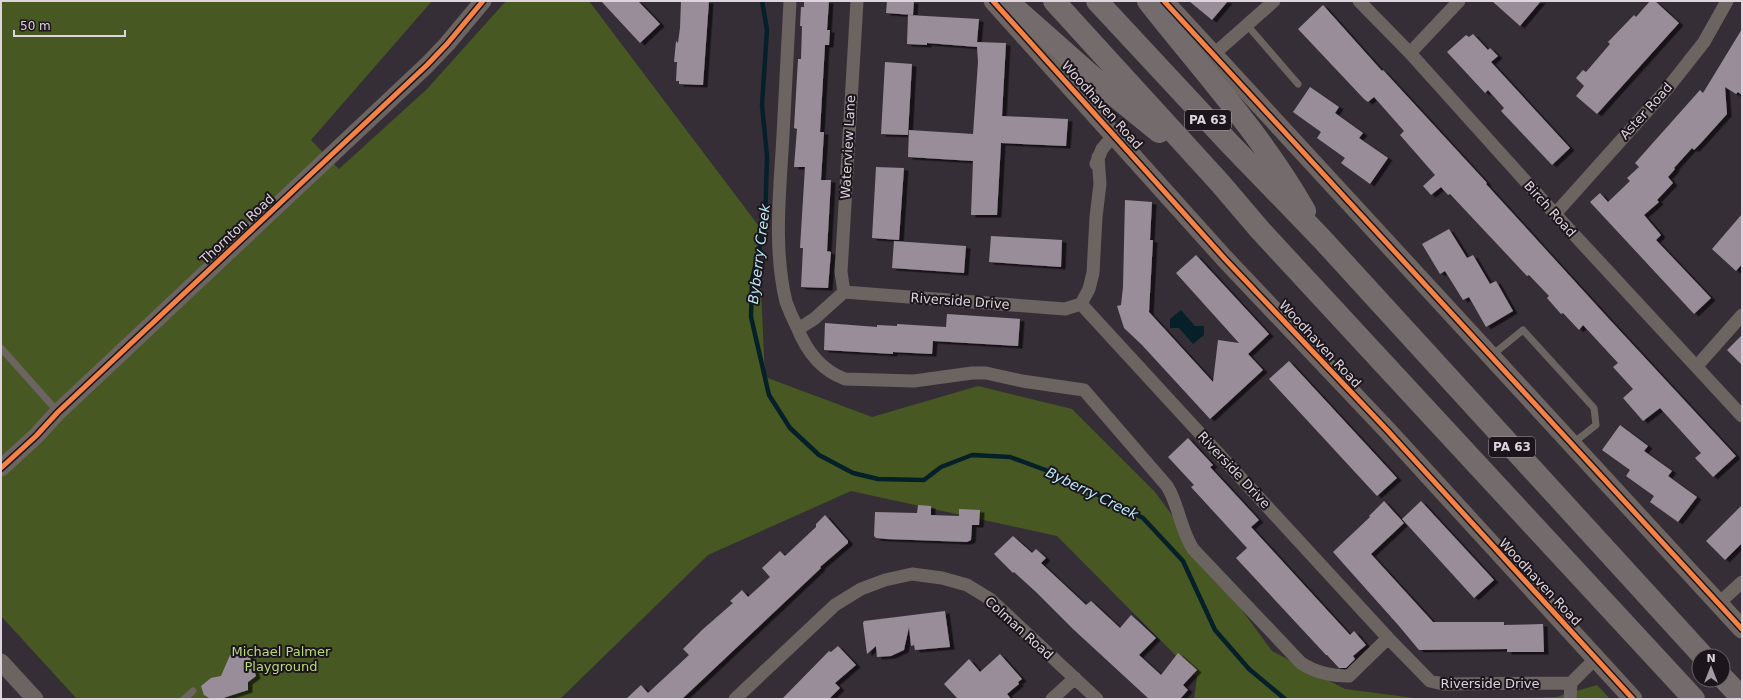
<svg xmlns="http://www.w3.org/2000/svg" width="1743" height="700" font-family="'DejaVu Sans',sans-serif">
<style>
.green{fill:#475822}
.water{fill:#052028}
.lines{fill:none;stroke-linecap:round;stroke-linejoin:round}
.stream{stroke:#052028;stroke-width:4.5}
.building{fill:#9a8d9a;filter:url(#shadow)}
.service{stroke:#6c6460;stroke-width:7}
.minor{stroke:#6c6460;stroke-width:13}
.tertiary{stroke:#6c6460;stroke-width:17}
.secondary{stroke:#6f6562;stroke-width:19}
.motorway{stroke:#746c6c;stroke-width:22}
.cycleway-casing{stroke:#1c161c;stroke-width:8}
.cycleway{stroke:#f48246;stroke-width:5}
.labels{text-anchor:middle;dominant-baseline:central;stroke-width:4;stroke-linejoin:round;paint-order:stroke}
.shield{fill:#1c161c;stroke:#a39ba3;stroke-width:1}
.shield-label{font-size:12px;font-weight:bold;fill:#ddd4dd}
.street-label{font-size:13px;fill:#ddd4dd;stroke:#1c161c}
.park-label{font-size:13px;fill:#b9db78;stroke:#1c161c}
.water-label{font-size:14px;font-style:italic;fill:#b9e9f6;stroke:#1c161c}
</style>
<defs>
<filter id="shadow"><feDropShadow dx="4.5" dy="2.5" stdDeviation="0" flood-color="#0009"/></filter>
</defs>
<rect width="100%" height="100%" fill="#362e36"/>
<path class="green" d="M1,1H432L311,140L339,169L427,89L506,1H589L758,225L765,377L872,417L978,386L1072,409L1155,492L1272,651L1345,689L1422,699H1194L1197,677L1057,536L851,491L708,555L560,699H77L1,616Z
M1597,685L1610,699H1458L1556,697Z"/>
<path class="water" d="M1181,310L1195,326H1204V335L1193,344L1179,328H1170V319Z"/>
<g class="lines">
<path class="stream" d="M762,1L767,30L762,105L767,156L765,224L752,280L751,317L769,395L790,428L819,455L853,473L878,479L924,480L941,467L972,455L1010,457L1059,475L1143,518L1183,561L1215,630L1249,669L1285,699"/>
</g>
<path class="building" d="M601,1H638L660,24L640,43Z
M681,1H709L703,85L679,84V81H676L677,62H674L676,41L678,43L680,28Z
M804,1H829L827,30H830L829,45H825L820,132H824L821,180H831L827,251L831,252L828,288L801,287L803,248H800L805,167H794L797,129L794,128L798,59H801L802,26H800L801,7H804Z
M887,1H914L913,15L886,13Z
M1189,1H1228L1212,20Z
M1492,1H1541L1520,26Z
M1650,1H1655L1679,23L1597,114L1576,96L1584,86L1576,78L1583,70L1586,72L1610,44L1608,42L1634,15L1636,17Z
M1323,5L1382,71L1383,70L1487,183L1486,184L1610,320L1736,456L1713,477L1695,458L1701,453L1660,408L1643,421L1623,398L1633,389L1613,367L1618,363L1583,325L1579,330L1563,313L1561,314L1547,298L1549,296L1529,275L1527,276L1450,194L1448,195L1441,187L1431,195L1423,186L1435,175L1400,135L1404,131L1374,97L1368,102L1364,99L1298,29Z
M908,15L979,19L977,42L1006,43L1002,116L1068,119L1066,146L1001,143L997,215H971L973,161L908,157L909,130L973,134L978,62L977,47L927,43V45L907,44Z
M1742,29V95L1738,92L1736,94L1725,87L1727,114L1700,144L1694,150L1692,148L1674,168L1675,169L1668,177L1673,183L1657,200L1659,202L1644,215L1661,235L1656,240L1711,298L1694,314L1590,202L1600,193L1608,202L1630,181L1627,178L1639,167L1635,163L1700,90L1703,93Z
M1473,34L1488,50L1490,48L1498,56L1491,62L1570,148L1552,165L1501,111L1504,108L1488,90L1485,93L1447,52L1466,35L1469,37Z
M885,62L912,64L908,135L881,134Z
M1310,87L1339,107L1335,113L1363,133L1359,138L1388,158L1370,184L1341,163L1345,158L1317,138L1321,132L1293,112Z
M876,167L904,168L899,240L872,238Z
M1125,200L1152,202L1150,240H1153L1149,312L1213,382L1218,340L1239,343L1176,273L1196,255L1269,334L1248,354L1263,370L1210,419L1142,345L1124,328L1117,306L1121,305L1123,287Z
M1742,214V264L1736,271L1712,249Z
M1449,229L1467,258L1473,255L1490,284L1496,281L1513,311L1486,327L1469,297L1463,300L1445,271L1440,274L1422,244Z
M991,236L1062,240L1061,267L989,262Z
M894,241L966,246L964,273L892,268Z
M947,314L1020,319L1018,346L933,341L932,354L893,352V354L824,350L825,323L877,327V325L897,326V324L946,327Z
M1742,335V365L1727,350Z
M1289,361L1397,478L1377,496L1269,379Z
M1620,425L1648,446L1644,451L1672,471L1668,476L1697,497L1678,522L1650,502L1654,496L1626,476L1630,470L1602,450Z
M1188,438L1213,465L1210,467L1259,520L1251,527L1350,635L1354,631L1366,645L1353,656L1355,659L1346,668H1339L1327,655H1326L1236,558L1247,548L1191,487L1194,485L1168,457Z
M1384,501L1404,523L1371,554L1433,622H1504V625L1543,624L1544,652H1507V649L1419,650L1399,626L1333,552L1370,517L1369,516Z
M1421,501L1494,580L1474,598L1402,519Z
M918,505L931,506V515L959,516V509L980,510L979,525H972L971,540L967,542L886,539L876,538L874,536L875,512L917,513Z
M1742,505V543L1725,560L1706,541Z
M825,515L848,541V543L820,567L821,568L699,683L682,699H626L641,685L648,693L689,655L683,649L702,630L733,603L730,601L742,590L748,597L770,577L762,568L780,551L785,556L816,527V524Z
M1013,536L1032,553L1036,549L1046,558L1041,563L1086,605L1091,601L1120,628L1131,615L1140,623L1156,638L1139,655L1161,675L1178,653L1197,670L1183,685L1188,690L1180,699H1149L1073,629L1036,592L1014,572L1013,573L994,554Z
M945,611L950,647L915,650L914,645L911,646L909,627L904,650L891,656L877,657L876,646L867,654L863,623L864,621Z
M838,646L856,665L835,683L840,688L829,699H782L829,651L831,652Z
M1000,654L1022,679L1018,682L1019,684L1007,694L1011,699H958L944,684L969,659L980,672Z
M230,655H249L256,676L248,682V690L220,699H211L204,695L201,686L211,678L221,676Z"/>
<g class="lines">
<path class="service" d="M1247,25L1298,84
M1,348L58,412
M1491,356L1523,330L1594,408L1596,425L1572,444
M184,699L193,691"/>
<path class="minor" d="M790,1C788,46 785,90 783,135C780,190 773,248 786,302C789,310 793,319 797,327C806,350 820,370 845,379L914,381L972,373H986L1022,381L1084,390L1167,486C1179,505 1180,529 1193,549L1301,663C1316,673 1331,676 1349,676L1388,638
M1359,1L1410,53L1555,214L1742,416
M1410,53L1459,1
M1214,54L1274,1
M1096,164L1102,149L1114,135
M1555,214L1667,89L1704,42L1727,1
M844,292L1065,309L1081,304L1388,638L1430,681L1443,684L1571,683L1596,658
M844,292L841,272L857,1
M1081,304L1089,289L1093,273L1096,217L1100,184L1098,157
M798,329L814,319L844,292
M1697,366L1742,315
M1719,603L1742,582
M735,699L835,605L861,589L885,580L912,574L942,578L967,585L990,599L1097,699
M1052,699L1075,678
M1570,699L1571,683"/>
<path class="tertiary" d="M1,468L36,436L58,412L427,65L447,44L483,1
M1,662L35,699"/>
<path class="secondary" d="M993,1L1225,259L1387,430L1633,699
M1164,1L1742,629"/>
<path class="motorway" d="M1007,1L1111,93L1159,132
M1054,1L1220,183L1260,230L1694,699
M1097,1L1231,145L1321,238L1703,656
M1148,1C1202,70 1262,135 1305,211
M1723,678L1742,698"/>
<g class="cycleway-casing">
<path id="cycleway" d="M993,1L1225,259L1387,430L1633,699
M1164,1L1742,629
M1,468L36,436L58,412L427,65L447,44L483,1"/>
</g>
<use href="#cycleway" class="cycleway"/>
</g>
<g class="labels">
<g class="shield">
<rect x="1185" y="110" width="46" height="20" rx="3"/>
<rect x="1489" y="437" width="46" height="20" rx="3"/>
</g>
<g class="shield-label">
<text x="1208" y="120">PA 63</text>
<text x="1512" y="447">PA 63</text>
</g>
<g class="street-label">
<text transform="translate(1102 105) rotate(48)">Woodhaven Road</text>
<text transform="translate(1646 111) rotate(-48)">Aster Road</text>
<text transform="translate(848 147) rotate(-87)">Waterview Lane</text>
<text transform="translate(1550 209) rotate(48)">Birch Road</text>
<text transform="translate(237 229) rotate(-43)">Thornton Road</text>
<text transform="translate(960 301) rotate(4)">Riverside Drive</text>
<text transform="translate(1320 344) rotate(47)">Woodhaven Road</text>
<text transform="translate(1234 470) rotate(47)">Riverside Drive</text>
<text transform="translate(1540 582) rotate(47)">Woodhaven Road</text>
<text transform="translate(1019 628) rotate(42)">Colman Road</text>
<text x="1490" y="683">Riverside Drive</text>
</g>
<g class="park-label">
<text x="281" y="651">Michael Palmer<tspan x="281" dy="15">Playground</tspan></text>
</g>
<g class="water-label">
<text transform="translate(759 254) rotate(-83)">Byberry Creek</text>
<text transform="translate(1092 493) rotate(26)">Byberry Creek</text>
</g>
</g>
<rect width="1743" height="700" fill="none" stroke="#ddd4dd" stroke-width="4"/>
<g transform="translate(1711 668)"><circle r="19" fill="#1c161c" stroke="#696269"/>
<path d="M0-3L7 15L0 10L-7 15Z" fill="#a39aa3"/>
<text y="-6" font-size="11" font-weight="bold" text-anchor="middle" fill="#ddd4dd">N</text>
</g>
<path d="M14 30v6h111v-6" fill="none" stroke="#ddd4dd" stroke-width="2"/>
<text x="20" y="30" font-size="12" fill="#ddd4dd" stroke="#1c161c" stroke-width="3" paint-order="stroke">50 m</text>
</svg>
